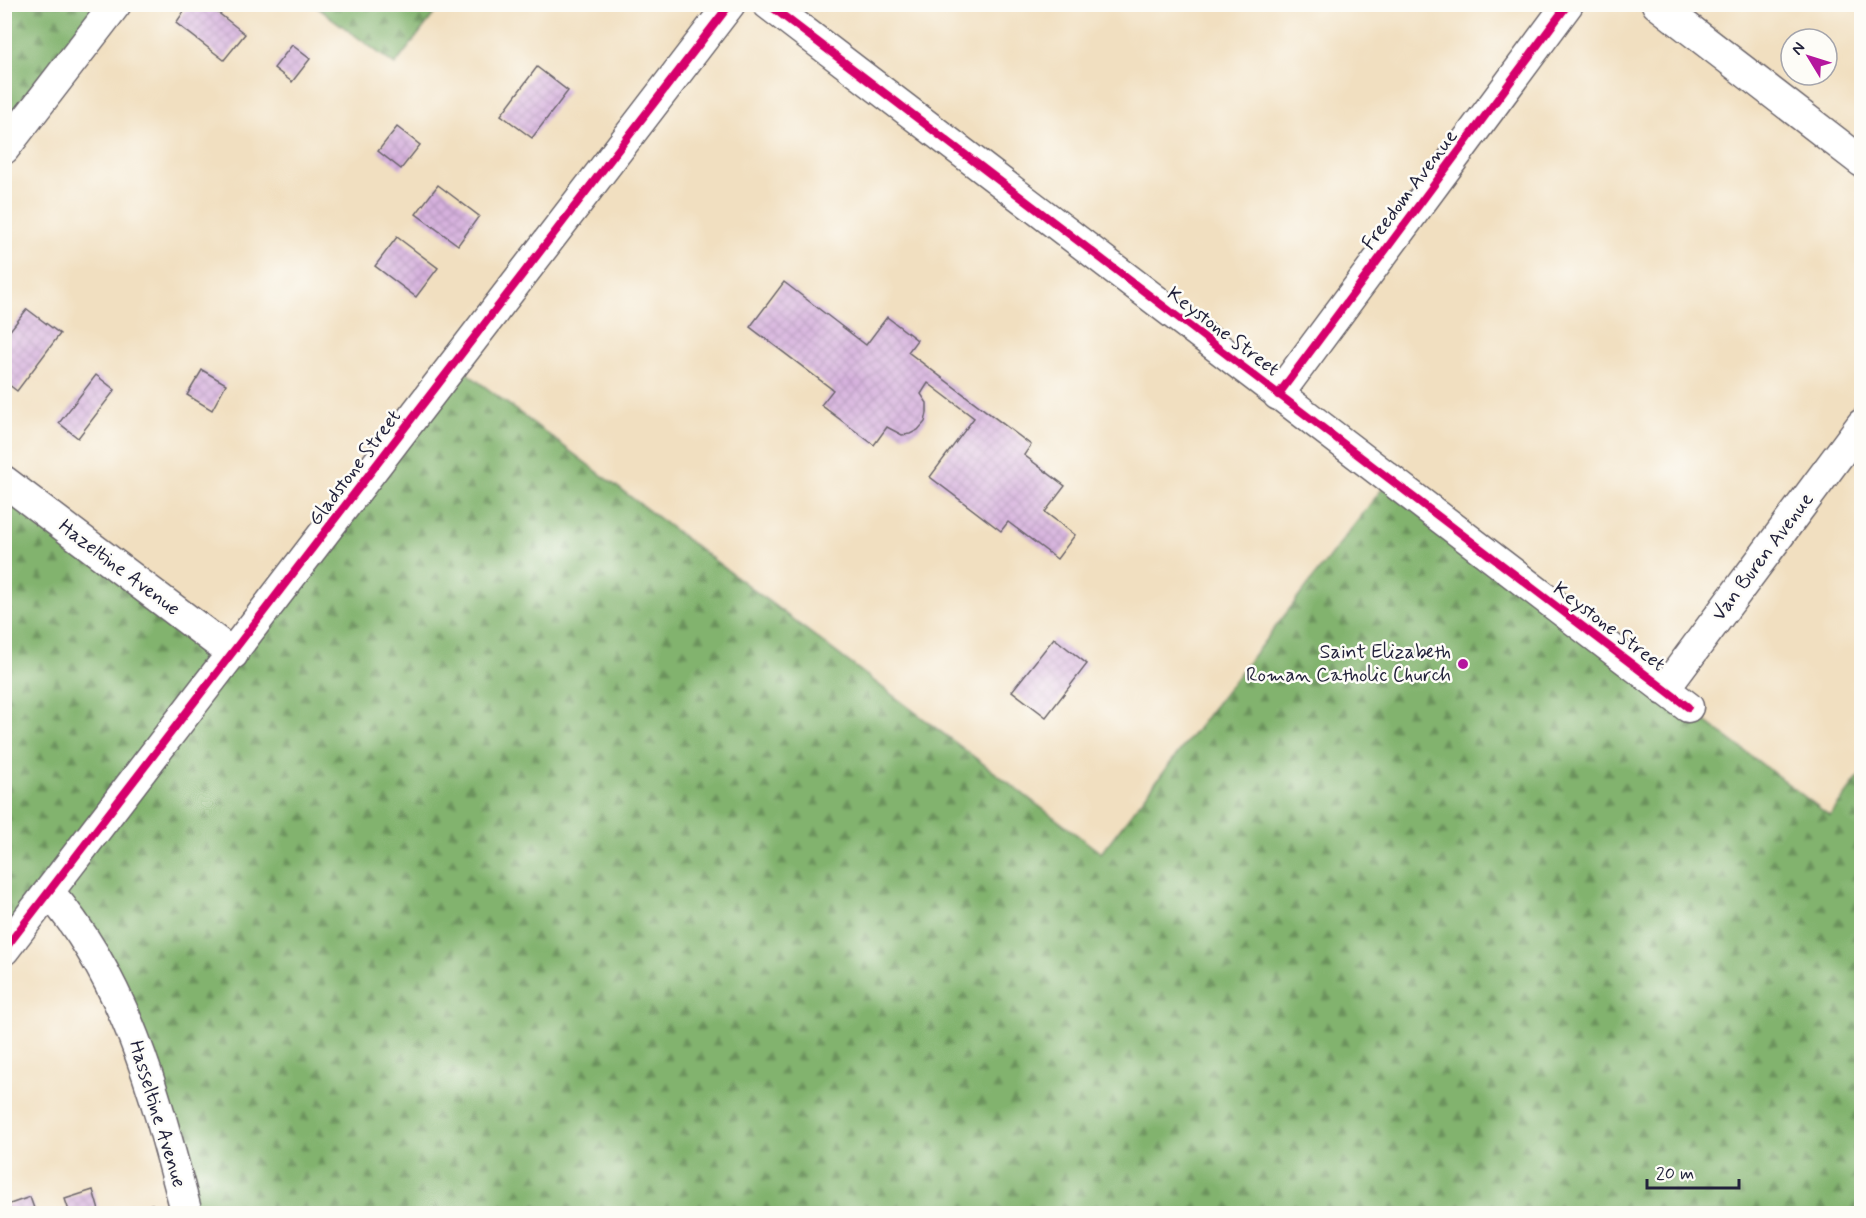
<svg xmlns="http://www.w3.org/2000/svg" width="1866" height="1218" font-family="Mynerve,sans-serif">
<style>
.forest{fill:url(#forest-firs);stroke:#526a54;stroke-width:1.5}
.building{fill:url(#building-cross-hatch)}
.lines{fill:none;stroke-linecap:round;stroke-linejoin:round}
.minor-casing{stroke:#6a646a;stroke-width:33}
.minor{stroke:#fff;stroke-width:30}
.cycleway-casing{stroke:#fdfcf7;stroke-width:11}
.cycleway{stroke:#d6006c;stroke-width:8}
.poi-dot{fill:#b5179e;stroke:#fdfcf7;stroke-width:2}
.labels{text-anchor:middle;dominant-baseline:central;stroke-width:5;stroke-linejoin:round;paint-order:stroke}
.street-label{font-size:20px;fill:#22223b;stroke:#fdfcf7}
.poi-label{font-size:20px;fill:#22223b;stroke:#fdfcf7;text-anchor:end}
</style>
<defs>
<pattern id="forest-firs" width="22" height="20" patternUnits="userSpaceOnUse" patternTransform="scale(1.5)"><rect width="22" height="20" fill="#82b36e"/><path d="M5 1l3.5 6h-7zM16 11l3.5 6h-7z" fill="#6a915c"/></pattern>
<pattern id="building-cross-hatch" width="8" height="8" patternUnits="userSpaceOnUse" patternTransform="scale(1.5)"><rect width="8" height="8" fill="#d6b1dd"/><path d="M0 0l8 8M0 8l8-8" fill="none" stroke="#b798bf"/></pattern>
</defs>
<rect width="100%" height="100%" fill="#fdfcf7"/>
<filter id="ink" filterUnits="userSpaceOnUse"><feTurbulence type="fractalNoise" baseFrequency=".0167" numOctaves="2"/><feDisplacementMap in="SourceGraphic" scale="12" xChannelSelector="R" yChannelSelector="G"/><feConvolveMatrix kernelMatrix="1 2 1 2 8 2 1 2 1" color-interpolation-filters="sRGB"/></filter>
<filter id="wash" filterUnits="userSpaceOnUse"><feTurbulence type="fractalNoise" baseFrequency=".008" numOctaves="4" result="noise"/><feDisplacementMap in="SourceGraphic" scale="24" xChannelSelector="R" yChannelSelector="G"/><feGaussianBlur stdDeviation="1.35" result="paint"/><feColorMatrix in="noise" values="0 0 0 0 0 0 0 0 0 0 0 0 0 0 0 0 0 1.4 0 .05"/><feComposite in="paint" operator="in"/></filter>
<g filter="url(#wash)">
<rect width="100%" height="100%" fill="#f1dfc0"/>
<path class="forest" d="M5,5H116L5,127Z
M314,5H441L395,65Z
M455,364L1101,853L1389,480L1830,816L1861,774V1213L664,1214L662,1210L653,1214L187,1213L155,1094L49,893L5,950L4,481L233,654Z"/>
<g id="blocks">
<path class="building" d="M189,4H207L245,34L224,60L176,23Z
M292,45L310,59L292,82L274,68Z
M537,67L568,91L532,138L501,115Z
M397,127L420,145L401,169L378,151Z
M438,185L479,216L458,245L416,214Z
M397,237L438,268L416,297L375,266Z
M784,282L866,345L887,317L917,340L908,352L1031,445L1024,455L1065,486L1045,512L1075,535L1057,559L1008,522L1001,531L930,477L974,418L928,383L921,394L927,403V413L925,422L918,430L910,434L902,435L887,427L874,445L821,405L833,390L750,327Z
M27,309L60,334L17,391L4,381V338Z
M202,370L226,384L212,410L187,395Z
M96,375L115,390L78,438L59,423Z
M1054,638L1087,664L1046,717L1012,691Z
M93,1190L100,1214H70L65,1199Z
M30,1197L36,1214H4V1206Z
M152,1204L155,1214H121V1213Z"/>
</g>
</g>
<g filter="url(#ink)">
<use href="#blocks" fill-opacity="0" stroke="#6a646a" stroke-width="1.5"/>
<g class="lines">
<g class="minor-casing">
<path id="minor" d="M768,4L1688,707
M1657,4L1862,162
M4,149L116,4
M1278,395L1568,4
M4,481L233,654
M1664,690L1862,424
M49,892C128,982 157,1101 187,1214
M4,950L730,4"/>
</g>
<use href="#minor" class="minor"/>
<g class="cycleway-casing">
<path id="cycleway" d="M768,4L1688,707
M1278,395L1568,4
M4,950L730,4"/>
</g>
<use href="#cycleway" class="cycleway"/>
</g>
</g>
<circle class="poi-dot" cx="1463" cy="664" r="6"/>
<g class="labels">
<g class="street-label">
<text transform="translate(1410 190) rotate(-53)">Freedom Avenue</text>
<text transform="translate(1223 332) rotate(37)">Keystone Street</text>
<text transform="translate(355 468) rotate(-53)">Gladstone Street</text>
<text transform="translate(1763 557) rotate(-53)">Van Buren Avenue</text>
<text transform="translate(119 568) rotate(37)">Hazeltine Avenue</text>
<text transform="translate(1609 627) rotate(37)">Keystone Street</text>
<text transform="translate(157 1114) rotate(73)">Hasseltine Avenue</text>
</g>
<g class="poi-label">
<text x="1451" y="652">Saint Elizabeth<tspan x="1451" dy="23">Roman Catholic Church</tspan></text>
</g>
</g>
<rect width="1866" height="1218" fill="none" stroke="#fdfcf7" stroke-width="24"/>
<g transform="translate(1809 57) rotate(308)"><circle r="28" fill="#fdfcf7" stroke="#a5a5ac" stroke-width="1.5"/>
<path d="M0-4.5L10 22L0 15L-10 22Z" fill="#b5179e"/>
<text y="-9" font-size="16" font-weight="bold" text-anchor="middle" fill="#22223b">N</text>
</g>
<path d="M1647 1179v9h92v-9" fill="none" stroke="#22223b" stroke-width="3"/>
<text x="1656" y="1179" font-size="18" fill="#22223b" stroke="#fdfcf7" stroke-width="4.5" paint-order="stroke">20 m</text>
</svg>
